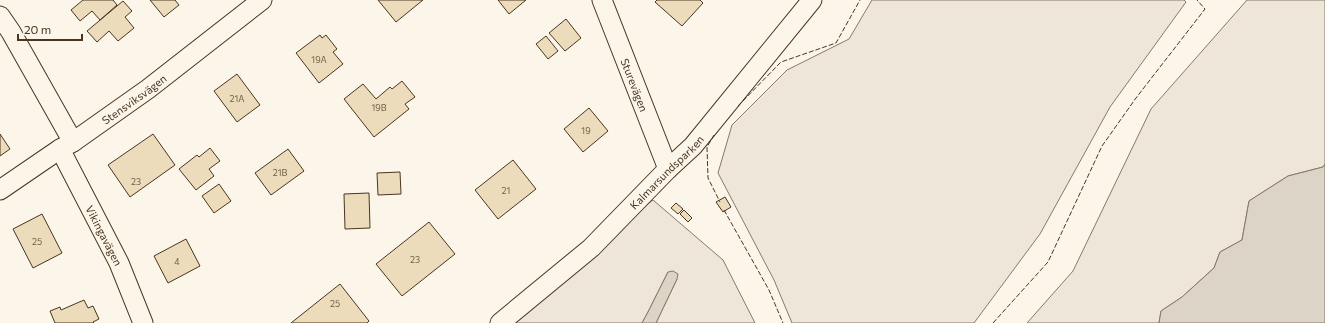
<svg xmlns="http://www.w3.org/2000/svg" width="1325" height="323" font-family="Commissioner,sans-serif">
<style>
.green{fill:#ede6d9;stroke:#887966}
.water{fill:#dcd4c6;stroke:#887966}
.building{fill:#ecdcbc;stroke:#4a3520}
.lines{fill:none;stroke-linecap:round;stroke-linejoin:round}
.minor-casing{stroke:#4a3520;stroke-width:21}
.minor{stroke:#fbf6e9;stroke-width:19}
.fence{stroke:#4a3520;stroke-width:1;stroke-dasharray:5 2;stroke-linecap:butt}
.labels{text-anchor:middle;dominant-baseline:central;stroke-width:3;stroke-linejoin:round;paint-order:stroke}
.number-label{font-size:9px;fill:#725f47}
.street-label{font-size:11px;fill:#4a3520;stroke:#fbf6e9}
</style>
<rect width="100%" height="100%" fill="#fbf6e9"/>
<path class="green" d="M872,0H1184L1186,2L1110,107L1040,234L974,323H792L774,280L718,173L732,125L787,70L849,39Z
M1247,0H1325V164L1323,167L1288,176L1249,201L1242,240L1220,252L1214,268L1182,297L1161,311L1159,323H1027L1073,271L1151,109Z
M653,200L723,260L755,323H656L677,279L668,272L648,312L642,323H515L632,216Z"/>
<path class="water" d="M1325,164V323H1159L1161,311L1182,297L1214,268L1220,252L1242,240L1249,201L1288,176L1323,167Z
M673,271L678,274L677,279L656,323H642L648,312L668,272Z"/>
<path class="building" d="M83,0H113L117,5L100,20L92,11L80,21L71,10Z
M150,0H175L179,5L164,17Z
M378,0H423L396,22Z
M498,0H526L509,14Z
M657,0H700L703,3L682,26L655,2Z
M123,1L132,11L125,17L134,28L118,41L109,31L97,42L87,31Z
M566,19L581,38L565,51L549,33Z
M320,35L322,38L326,35L337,49L333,52L343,64L319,83L296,53Z
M546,36L558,51L548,59L536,44Z
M237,74L260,105L237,122L214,91Z
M402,81L415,97L405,104L409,109L374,137L344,99L363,84L376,99L390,87L392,89Z
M589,108L608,131L583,152L564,129Z
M0,134L10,149L0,156Z
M153,134L175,165L130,197L108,165Z
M210,148L220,161L209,169L214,176L196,190L179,169L197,155L199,157Z
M288,149L304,171L271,195L255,173Z
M513,160L536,189L498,219L475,190Z
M400,172L401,194L378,195L377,173Z
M219,184L231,201L214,213L202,196Z
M369,193L370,228L345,229L344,194Z
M725,197L731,207L723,212L716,202Z
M676,203L683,209L678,214L671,208Z
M684,210L692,218L688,222L680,214Z
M42,214L62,253L33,268L13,229Z
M429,222L455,254L402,296L376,264Z
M186,239L200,266L168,283L154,256Z
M340,284L369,321L367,323H291Z
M84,300L88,308L93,306L99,319L93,322L94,323H55L50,311L60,307L61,310Z"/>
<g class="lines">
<g class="minor-casing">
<g id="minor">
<path id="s1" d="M602,0L668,169"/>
<path d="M0,16L11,32L73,142"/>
<path id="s2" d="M60,149L119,263L143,323"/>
<path id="s3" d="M0,190L60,149L73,142L148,89L262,0"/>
<path id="s4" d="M500,323L591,248L668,169L693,146L812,0"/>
</g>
</g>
<use href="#minor" class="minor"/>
<path class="fence" d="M738,106L781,62L836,43L860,0
M714,135L707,147L708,178L720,202
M724,210L769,290L783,323
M993,323L1048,262L1102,146L1136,98L1205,9L1197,0"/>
</g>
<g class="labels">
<g class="number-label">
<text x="319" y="59">19A</text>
<text x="237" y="98">21A</text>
<text x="379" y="107">19B</text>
<text x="586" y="130">19</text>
<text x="280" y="172">21B</text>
<text x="136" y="181">23</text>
<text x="506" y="190">21</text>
<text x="37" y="241">25</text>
<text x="415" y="259">23</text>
<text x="177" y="261">4</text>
<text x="335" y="303">25</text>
</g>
<g class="street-label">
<text stroke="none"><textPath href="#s1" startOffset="91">Sturevägen</textPath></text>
<text stroke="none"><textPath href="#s3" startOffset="162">Stensviksvägen</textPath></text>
<text stroke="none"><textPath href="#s4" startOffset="225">Kalmarsundsparken</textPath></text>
<text stroke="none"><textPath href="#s2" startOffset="97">Vikingavägen</textPath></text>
</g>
</g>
<path d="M18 34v6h64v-6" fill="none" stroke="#4a3520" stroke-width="2"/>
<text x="24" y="34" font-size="12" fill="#4a3520" stroke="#fbf6e9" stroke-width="3" paint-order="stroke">20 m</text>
</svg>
